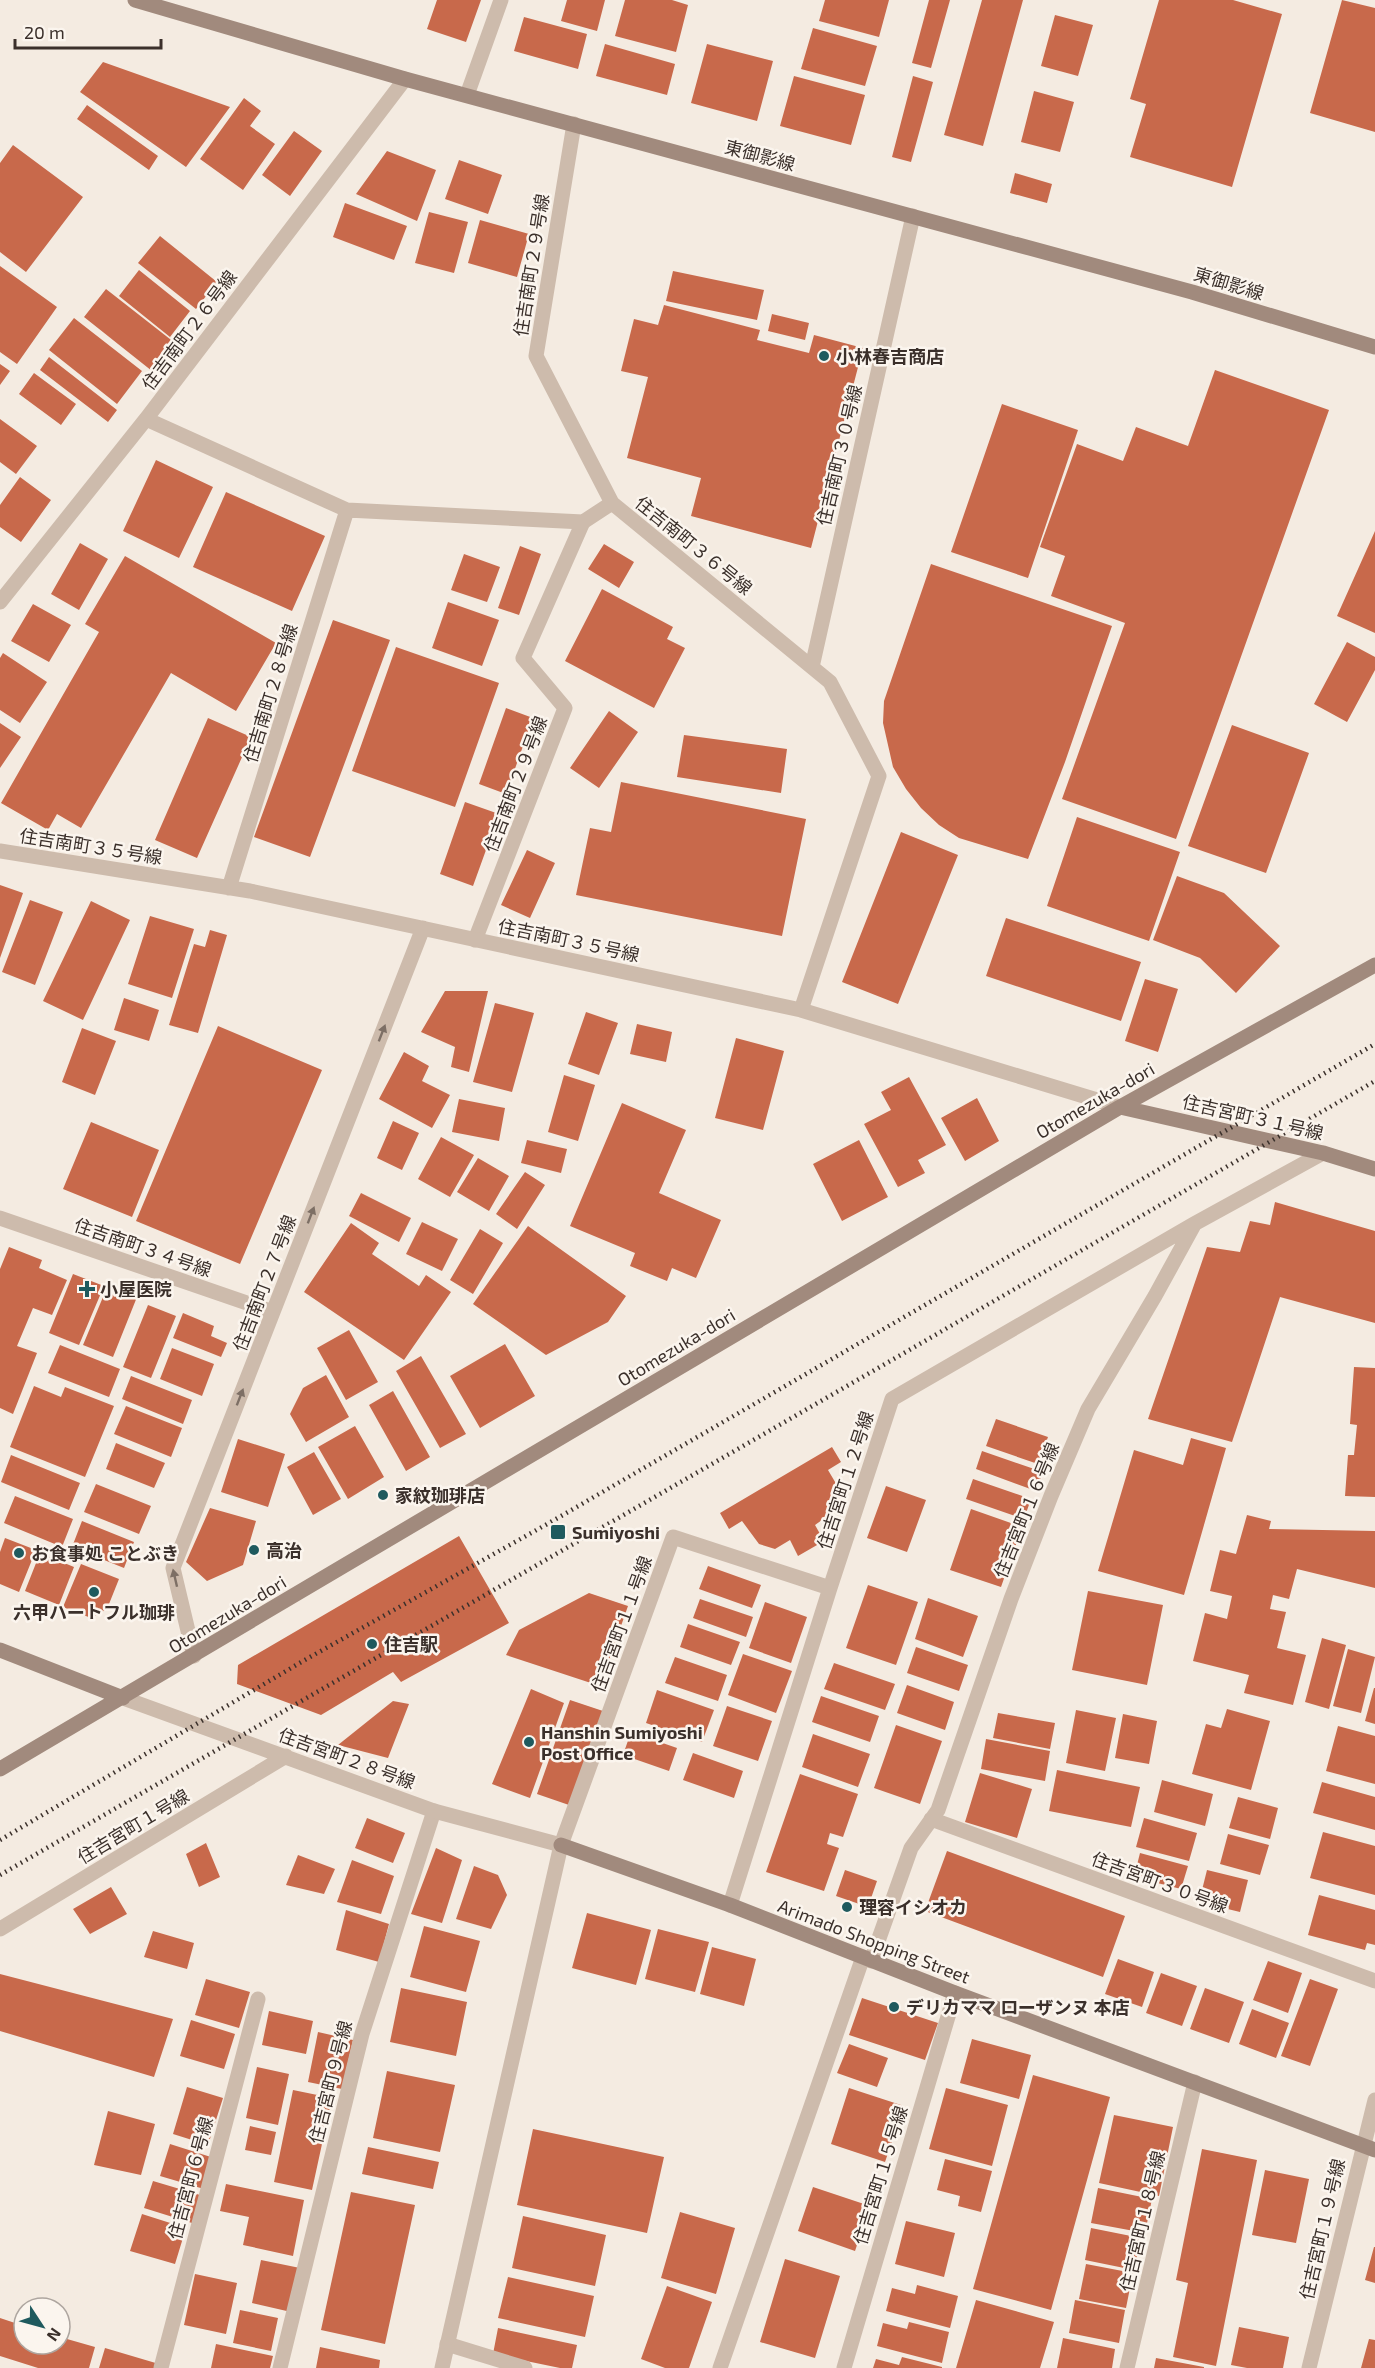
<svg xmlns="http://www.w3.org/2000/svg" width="1375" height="2368" font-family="'Exo 2','Noto Sans JP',sans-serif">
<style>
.building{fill:#c8694b}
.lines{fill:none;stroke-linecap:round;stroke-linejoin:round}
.lane{stroke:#cdbbac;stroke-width:15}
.street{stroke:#cdbbac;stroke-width:15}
.secondary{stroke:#a18a7d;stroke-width:15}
.rail{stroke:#3b302b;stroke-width:4.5;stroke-dasharray:1.5 4.5;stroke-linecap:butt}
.oneway{fill:#7d6f65}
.poi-dot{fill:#1f5a5e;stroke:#fbf5ee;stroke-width:2}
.labels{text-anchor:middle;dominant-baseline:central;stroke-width:5;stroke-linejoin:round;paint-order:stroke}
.street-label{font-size:18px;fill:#3b302b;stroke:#fbf5ee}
.poi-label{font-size:18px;font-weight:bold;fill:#3b302b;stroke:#fbf5ee;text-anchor:start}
</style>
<rect width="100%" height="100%" fill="#f4ebe1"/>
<path class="building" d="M437,0H481L466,42L427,29Z
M567,0H605L597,31L561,21Z
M625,0H672L688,5L676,52L615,36Z
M825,0H889L879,37L819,21Z
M929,0H950L931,68L912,63Z
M982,0H1023L983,146L944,135Z
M1159,0H1233L1282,14L1232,187L1130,157L1146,104L1130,99Z
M1342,0L1375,8V132L1310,113Z
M1055,15L1093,25L1078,76L1041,66Z
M524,17L587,34L578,69L514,51Z
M813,28L877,46L865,86L801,69Z
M605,44L675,64L667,95L596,76Z
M707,44L773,61L757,121L691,103Z
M103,62L230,107L186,167L80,92Z
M794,76L865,95L851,145L780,126Z
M913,76L933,82L911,162L892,157Z
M1034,91L1074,102L1060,152L1021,142Z
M244,98L261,111L250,126L275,144L243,190L200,159Z
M87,105L158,156L149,170L77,119Z
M294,131L322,151L290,196L262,175Z
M13,145L83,197L26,272L0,252V163Z
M387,151L436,170L417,221L356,194Z
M459,160L502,175L488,214L445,199Z
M1015,173L1052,184L1047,203L1010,193Z
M345,203L407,226L394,260L333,237Z
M429,212L468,222L454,273L415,263Z
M480,220L529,234L517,277L468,263Z
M160,236L217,282L196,309L138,263Z
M0,266L57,307L17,364L0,352Z
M139,270L190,311L170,337L119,296Z
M673,271L764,290L757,320L666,301Z
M106,289L175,343L152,371L84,317Z
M664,305L760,330L757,340L809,353L814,335L863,348L811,548L691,516L701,478L627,458L648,377L621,371L634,319L658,325Z
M772,314L809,323L805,340L768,331Z
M74,318L142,371L117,404L49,350Z
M49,357L117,410L108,422L40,370Z
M0,364L10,371L0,385Z
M1215,370L1329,410L1176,839L1062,799L1125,623L1051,596L1065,556L1040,547L1077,444L1123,461L1136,427L1188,446Z
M34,373L76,404L61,425L19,394Z
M1002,404L1078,430L1028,578L951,552Z
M0,419L37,446L16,474L0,462Z
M156,460L213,487L179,558L123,531Z
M20,477L51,500L21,542L0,527V505Z
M226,492L325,536L292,611L193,567Z
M1375,531V633L1337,616Z
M80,543L108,559L79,610L51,594Z
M604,544L634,562L619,588L588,569Z
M520,546L541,554L519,615L498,608Z
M464,554L500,567L487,602L451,590Z
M125,556L276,643L236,711L171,673L81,828L57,814L48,830L1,803L99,632L85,624Z
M931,564L1112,626L1065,762L1028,859L959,838L939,825L921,808L906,789L893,767L883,723L884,701Z
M602,589L673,627L667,639L685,648L654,708L565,661Z
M448,602L499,620L482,666L432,648Z
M33,604L71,625L49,662L11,641Z
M333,620L390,640L310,857L254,837Z
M1347,642L1375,657V670L1347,722L1314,704Z
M396,647L499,683L455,807L352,771Z
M3,653L47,682L20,723L0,710V658Z
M506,708L533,718L506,794L479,784Z
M609,711L638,732L599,788L570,768Z
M208,718L251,737L197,858L155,840Z
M0,723L21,737L0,768Z
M1232,725L1309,753L1266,873L1188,846Z
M684,735L787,749L781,793L677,777Z
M621,782L806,819L782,936L576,895L590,828L611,832Z
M465,802L499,814L473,886L440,874Z
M1077,817L1180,852L1149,941L1047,906Z
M901,832L958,855L898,1004L842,982Z
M527,850L555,863L530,918L501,905Z
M1177,876L1224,893L1280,946L1236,993L1200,958L1153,940Z
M0,885L23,893L0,958Z
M30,900L63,912L35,985L2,972Z
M91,901L130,920L83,1020L43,1001Z
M150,916L194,929L172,998L128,984Z
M1006,918L1141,962L1121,1021L986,976Z
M210,930L227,935L198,1033L169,1025L194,944L205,947Z
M1145,979L1178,989L1158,1052L1125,1041Z
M445,991H488L469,1072L451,1067L455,1047L421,1032Z
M124,998L159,1010L149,1041L114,1030Z
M495,1003L534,1013L512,1092L473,1082Z
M586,1012L618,1023L599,1075L568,1064Z
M637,1024L672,1032L666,1062L630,1054Z
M218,1026L322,1070L240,1264L136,1221Z
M82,1028L116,1041L95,1095L62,1082Z
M736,1038L784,1051L763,1130L715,1118Z
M404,1052L429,1066L422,1081L450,1095L432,1128L379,1099Z
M564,1075L595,1085L578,1141L548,1132Z
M909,1077L946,1145L918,1160L925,1173L898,1187L864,1124L891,1110L881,1092Z
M977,1098L999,1141L965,1161L941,1118Z
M459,1099L505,1108L499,1141L452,1132Z
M622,1103L686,1130L659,1193L721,1220L696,1278L672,1268L667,1281L630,1266L635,1253L570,1226Z
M393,1121L419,1133L402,1170L377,1158Z
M91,1122L159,1150L132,1217L63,1189Z
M441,1137L474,1155L450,1197L418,1179Z
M527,1140L567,1149L561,1173L521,1163Z
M859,1140L888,1197L842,1221L813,1164Z
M478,1158L509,1176L489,1211L457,1192Z
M525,1172L545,1185L517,1229L496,1214Z
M361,1193L411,1218L399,1242L349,1216Z
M1275,1202L1375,1231V1323L1280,1297L1232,1442L1148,1419L1207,1247L1240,1252L1250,1221L1270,1225Z
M422,1222L458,1239L442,1271L406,1254Z
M351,1223L379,1243L372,1254L419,1286L426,1275L451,1292L404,1360L304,1292Z
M528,1226L626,1296L608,1322L546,1355L473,1304Z
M480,1229L503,1243L473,1294L450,1280Z
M9,1247L42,1260L39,1268L67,1280L52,1315L33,1308L17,1346L37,1353L13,1414L0,1408V1269Z
M73,1274L104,1286L79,1345L49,1333Z
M108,1285L137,1297L113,1357L83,1345Z
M148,1305L176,1316L151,1378L123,1367Z
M183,1313L214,1326L211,1336L227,1343L221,1357L173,1338Z
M349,1330L378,1382L346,1400L317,1348Z
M505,1344L535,1396L480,1428L450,1376Z
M60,1345L120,1369L109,1397L48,1373Z
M172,1348L214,1364L202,1396L160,1379Z
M421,1356L466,1434L440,1448L396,1371Z
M1354,1367L1375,1368V1497L1345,1496L1348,1455H1354L1357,1425L1350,1424Z
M326,1375L349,1417L306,1442L290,1414L303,1388Z
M131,1376L192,1400L183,1424L122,1399Z
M34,1386L61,1397L65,1387L114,1406L85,1477L10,1447Z
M393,1391L430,1457L406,1471L369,1405Z
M126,1406L182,1428L171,1457L114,1434Z
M996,1419L1048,1437L1038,1464L986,1446Z
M355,1426L384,1477L348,1499L318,1447Z
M1191,1438L1226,1448L1184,1595L1098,1571L1134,1450L1183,1465Z
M238,1439L285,1454L268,1507L221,1492Z
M116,1443L165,1463L154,1488L106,1469Z
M832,1447L841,1462L828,1470L841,1492L836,1510L815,1525L824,1541L798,1556L790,1540L775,1549L759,1544L742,1521L729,1529L720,1513Z
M982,1451L1043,1472L1036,1491L976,1469Z
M314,1452L341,1499L313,1515L287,1467Z
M11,1455L80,1483L69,1510L1,1482Z
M973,1479L1031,1499L1024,1519L966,1499Z
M96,1484L151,1506L139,1534L84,1512Z
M886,1486L926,1500L907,1552L867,1538Z
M15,1496L73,1519L62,1547L4,1523Z
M210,1508L256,1521L243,1565L207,1581L186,1562Z
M971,1509L1022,1527L1001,1587L950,1570Z
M1247,1515L1271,1521L1269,1529L1375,1531V1588L1297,1569L1289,1599L1273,1595L1270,1609L1286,1612L1277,1648L1306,1655L1293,1705L1244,1693L1249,1675L1193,1661L1205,1613L1227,1619L1232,1596L1210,1591L1220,1550L1236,1554Z
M82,1521L134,1542L124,1568L72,1547Z
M459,1536L509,1623L401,1682L393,1672L321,1715L237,1684L238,1665Z
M5,1538L36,1550L19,1592L0,1584V1552Z
M40,1553L74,1567L59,1605L25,1591Z
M81,1564L119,1579L107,1609L91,1618L63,1607Z
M708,1566L761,1585L752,1608L699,1589Z
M868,1585L918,1602L896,1665L846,1648Z
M1088,1591L1163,1605L1147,1685L1072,1670Z
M589,1593L628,1606L600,1686L506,1655L519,1630Z
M928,1598L978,1616L963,1657L915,1639Z
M700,1599L753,1617L746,1637L693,1618Z
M765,1602L807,1617L791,1663L749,1648Z
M688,1624L740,1642L731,1665L680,1647Z
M1322,1638L1346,1645L1329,1709L1305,1702Z
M916,1647L968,1665L959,1691L907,1673Z
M1348,1649L1375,1657L1361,1713L1333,1706Z
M743,1654L792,1671L776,1713L728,1695Z
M675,1657L727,1675L718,1701L665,1683Z
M834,1663L895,1684L885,1710L824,1689Z
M907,1685L954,1702L945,1730L897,1713Z
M1374,1688H1375V1724L1365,1721Z
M531,1689L564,1703L530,1798L492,1784Z
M657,1690L714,1710L702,1742L646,1723Z
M821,1696L879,1716L870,1742L812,1722Z
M570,1700L603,1711L569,1805L537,1794Z
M393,1701L409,1704L388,1758L338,1745Z
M727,1706L772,1721L758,1761L713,1746Z
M1227,1709L1270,1721L1251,1790L1192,1774L1206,1724L1221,1728Z
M1076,1710L1116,1718L1105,1771L1066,1763Z
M998,1713L1055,1723L1050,1749L993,1738Z
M1123,1714L1157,1721L1149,1764L1115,1758Z
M896,1725L942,1741L920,1804L874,1788Z
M1338,1726L1375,1736V1784L1326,1771Z
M631,1732L677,1748L669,1771L623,1755Z
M813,1734L870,1754L858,1787L802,1767Z
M986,1739L1050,1751L1045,1781L981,1769Z
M693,1753L743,1771L734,1798L683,1780Z
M1057,1770L1140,1787L1131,1827L1049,1811Z
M980,1773L1032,1789L1017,1838L965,1822Z
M800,1774L858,1794L843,1837L830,1833L827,1844L839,1848L824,1891L766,1872Z
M1162,1780L1213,1794L1205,1826L1154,1812Z
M1322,1782L1375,1797V1830L1313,1813Z
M1238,1797L1278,1808L1270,1839L1229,1828Z
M367,1818L405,1833L393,1863L355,1848Z
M1144,1818L1197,1833L1189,1861L1136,1847Z
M1323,1832L1375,1846V1895L1310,1878Z
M1228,1834L1269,1845L1260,1875L1220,1864Z
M206,1843L220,1877L199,1887L186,1854Z
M436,1848L462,1860L442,1923L411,1914Z
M947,1851L1125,1916L1103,1977L925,1911Z
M1140,1853L1188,1866L1181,1889L1134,1877Z
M298,1855L335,1869L324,1894L286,1885Z
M352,1860L394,1876L381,1914L337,1902Z
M474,1866L498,1875L507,1895L491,1929L456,1919Z
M845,1870L877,1881L868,1907L836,1896Z
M1207,1870L1248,1880L1240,1912L1199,1902Z
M111,1887L127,1914L90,1934L73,1909Z
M1319,1895L1375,1910V1945L1367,1943L1365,1950L1308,1935Z
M346,1910L389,1924L379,1962L336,1950Z
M587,1913L651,1930L636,1985L572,1968Z
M424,1926L480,1941L466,1992L410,1977Z
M658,1929L709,1942L695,1992L645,1979Z
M153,1931L194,1943L187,1969L144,1957Z
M712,1947L756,1959L744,2006L700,1994Z
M1118,1959L1154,1972L1142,2007L1105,1994Z
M1268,1961L1302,1973L1288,2013L1253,2000Z
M1161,1973L1197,1986L1182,2026L1146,2013Z
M0,1974L173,2019L154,2077L0,2031Z
M206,1979L250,1992L239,2028L195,2015Z
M1310,1979L1338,1989L1310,2066L1281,2056Z
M401,1988L467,2002L456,2056L390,2042Z
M1205,1988L1244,2002L1229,2043L1190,2029Z
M862,1998L938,2023L925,2060L849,2035Z
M1252,2009L1289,2023L1276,2058L1239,2044Z
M269,2011L313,2021L306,2054L262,2045Z
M191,2020L235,2034L224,2069L180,2056Z
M318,2032L353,2040L342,2089L308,2082Z
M972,2039L1031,2055L1019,2099L960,2083Z
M849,2044L888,2058L877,2087L837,2073Z
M257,2067L289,2074L278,2125L246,2118Z
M387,2071L455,2085L440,2152L373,2138Z
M1033,2075L1110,2097L1051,2310L973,2289Z
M187,2087L223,2098L208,2145L173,2134Z
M849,2088L904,2106L885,2162L831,2144Z
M946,2088L1008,2105L992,2166L929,2149Z
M293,2090L332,2098L312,2190L274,2182Z
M108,2111L155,2124L141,2175L94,2165Z
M1114,2115L1173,2127L1159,2196L1099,2183Z
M250,2126L276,2132L271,2155L245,2150Z
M533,2129L664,2157L647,2233L517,2205Z
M170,2144L214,2158L204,2189L160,2176Z
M368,2147L439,2162L433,2189L362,2174Z
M1202,2149L1257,2160L1216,2366L1173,2357L1188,2283L1176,2280Z
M945,2159L992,2171L981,2212L958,2206L960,2196L937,2190Z
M1265,2170L1309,2179L1296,2243L1252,2235Z
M153,2181L200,2195L192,2223L144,2208Z
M226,2184L304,2200L293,2256L243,2245L249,2217L220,2211Z
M813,2187L870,2206L855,2251L798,2231Z
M1098,2188L1152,2199L1145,2233L1091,2223Z
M351,2192L415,2205L385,2344L321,2330Z
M680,2212L735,2228L716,2294L661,2278Z
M142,2214L186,2228L175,2264L130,2251Z
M523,2216L606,2235L595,2286L512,2268Z
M906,2221L955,2233L944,2277L895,2264Z
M1091,2228L1141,2238L1134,2270L1085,2260Z
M1374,2247H1375V2283L1365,2280Z
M785,2259L840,2276L815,2358L760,2342Z
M261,2260L300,2268L291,2312L252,2303Z
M1086,2264L1133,2273L1126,2308L1079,2299Z
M195,2274L237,2283L226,2334L184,2325Z
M508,2277L594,2296L585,2337L498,2318Z
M917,2285L958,2296L950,2328L886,2311L892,2288L915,2294Z
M667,2286L712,2302L689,2368H665L641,2359Z
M976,2300L1054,2322L1040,2368H956Z
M1075,2300L1125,2310L1119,2343L1069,2333Z
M240,2310L278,2318L271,2351L233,2343Z
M0,2318L24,2326V2344H60V2337L95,2347L89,2368H38L0,2356Z
M909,2322L949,2332L942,2363L877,2346L883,2323L907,2329Z
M1239,2327L1289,2337L1283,2368H1247L1231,2365Z
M498,2328L577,2345L572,2368H560L493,2354Z
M1063,2338L1115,2349L1112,2368H1057Z
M1369,2339L1375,2340V2368H1361Z
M216,2344L273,2356L270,2368H211Z
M320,2347L380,2360L379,2368H316Z
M105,2348L159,2364L158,2368H99Z
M902,2357L942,2367V2368H873L876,2359L899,2365Z
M1156,2358L1204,2367V2368H1154Z"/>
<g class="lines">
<path class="lane" d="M467,95L501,0
M475,940L565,708L523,658L583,522
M931,1819L1375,1981
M561,1845L673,1537L830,1588
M730,1905L830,1588L892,1399L1194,1224L1323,1153
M871,1961L911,1848L938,1810L1011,1599L1051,1496L1088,1409L1155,1296L1194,1225
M447,2344L525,2368
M161,2368L258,1999
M280,2368L362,2034L434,1811
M720,2368L863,1957"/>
<path class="street" d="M574,124L536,356L612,503
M146,419L347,510L583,522L612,503L830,682L879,776L801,1010
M0,602L146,419L405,79
M812,667L913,216
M0,851L250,891L801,1010L1120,1107
M229,888L347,510
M0,1218L273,1312
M194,1656L173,1568L423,928
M123,1698L434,1811L561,1845L442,2368
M0,1929L286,1756
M844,2368L955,1993
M1127,2368L1195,2082
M1309,2368L1375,2100"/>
<path class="secondary" d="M135,0L405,79L1192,292L1375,347
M1120,1107L1323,1153L1375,1169
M0,1650L123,1698
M0,1769L1120,1107L1375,965
M561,1845L730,1905L955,1993L1375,2150"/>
<path class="rail" d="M0,1840L303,1661L549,1523L1375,1044
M0,1875L1375,1081"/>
</g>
<defs><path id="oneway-solid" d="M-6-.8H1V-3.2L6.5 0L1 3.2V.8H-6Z" transform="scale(1.5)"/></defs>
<g class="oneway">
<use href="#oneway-solid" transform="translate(382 1033) rotate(-69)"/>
<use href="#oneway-solid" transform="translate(311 1215) rotate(-69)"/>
<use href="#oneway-solid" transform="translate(240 1397) rotate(-69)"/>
<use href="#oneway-solid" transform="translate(175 1578) rotate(-103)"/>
</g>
<g class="poi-dot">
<circle cx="824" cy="356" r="6"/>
<path d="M84 1280h6v6h6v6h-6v6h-6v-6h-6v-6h6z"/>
<circle cx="383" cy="1495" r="6"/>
<rect x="550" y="1524" width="16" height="16" rx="3"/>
<circle cx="254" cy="1550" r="6"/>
<circle cx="19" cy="1553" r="6"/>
<circle cx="94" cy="1592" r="6"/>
<circle cx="372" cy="1644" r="6"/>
<circle cx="529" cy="1742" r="6"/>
<circle cx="847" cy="1907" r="6"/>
<circle cx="894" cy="2007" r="6"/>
</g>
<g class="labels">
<g class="street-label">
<text transform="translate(760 155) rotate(15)">東御影線</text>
<text transform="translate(531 265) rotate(-81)">住吉南町２９号線</text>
<text transform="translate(1229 283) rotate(17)">東御影線</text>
<text transform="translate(189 330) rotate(-53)">住吉南町２６号線</text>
<text transform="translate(839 455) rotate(-77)">住吉南町３０号線</text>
<text transform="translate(694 545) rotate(39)">住吉南町３６号線</text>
<text transform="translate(270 693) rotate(-73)">住吉南町２８号線</text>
<text transform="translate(515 784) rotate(-69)">住吉南町２９号線</text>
<text transform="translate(91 846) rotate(9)">住吉南町３５号線</text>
<text transform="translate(569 940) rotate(12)">住吉南町３５号線</text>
<text transform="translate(1095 1100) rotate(-30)">Otomezuka-dori</text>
<text transform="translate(1253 1117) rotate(13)">住吉宮町３１号線</text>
<text transform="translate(143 1247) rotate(19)">住吉南町３４号線</text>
<text transform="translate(264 1283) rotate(-69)">住吉南町２７号線</text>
<text transform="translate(676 1347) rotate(-31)">Otomezuka-dori</text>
<text transform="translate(845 1480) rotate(-72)">住吉宮町１２号線</text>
<text transform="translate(1026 1510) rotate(-68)">住吉宮町１６号線</text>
<text transform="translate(227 1614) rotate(-31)">Otomezuka-dori</text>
<text transform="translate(621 1624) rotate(-70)">住吉宮町１１号線</text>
<text transform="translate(347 1758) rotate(20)">住吉宮町２８号線</text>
<text transform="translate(133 1826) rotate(-31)">住吉宮町１号線</text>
<text transform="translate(1160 1882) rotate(20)">住吉宮町３０号線</text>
<text transform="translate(874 1941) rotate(21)">Arimado Shopping Street</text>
<text transform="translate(330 2082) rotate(-76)">住吉宮町９号線</text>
<text transform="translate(880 2175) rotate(-73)">住吉宮町１５号線</text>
<text transform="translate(190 2178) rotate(-75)">住吉宮町６号線</text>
<text transform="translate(1142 2221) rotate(-77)">住吉宮町１８号線</text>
<text transform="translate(1322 2229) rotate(-77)">住吉宮町１９号線</text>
</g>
<g class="poi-label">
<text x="836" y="356">小林春吉商店</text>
<text x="100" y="1289">小屋医院</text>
<text x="395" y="1495">家紋珈琲店</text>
<text x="572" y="1532">Sumiyoshi</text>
<text x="266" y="1550">高治</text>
<text x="31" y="1553">お食事処 ことぶき</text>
<text x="94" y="1612" text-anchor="middle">六甲ハートフル珈琲</text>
<text x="384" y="1644">住吉駅</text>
<text x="541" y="1732">Hanshin Sumiyoshi<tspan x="541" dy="21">Post Office</tspan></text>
<text x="859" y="1907">理容イシオカ</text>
<text x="906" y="2007">デリカママ ローザンヌ 本店</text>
</g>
</g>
<g transform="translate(42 2326) rotate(126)"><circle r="28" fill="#fbf5ee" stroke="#aea6a0" stroke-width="1.5"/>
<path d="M0-4.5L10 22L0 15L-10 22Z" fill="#1f5a5e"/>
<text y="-9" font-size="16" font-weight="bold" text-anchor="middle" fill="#3b302b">N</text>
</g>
<path d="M15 39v9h146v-9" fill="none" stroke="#3b302b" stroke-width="3"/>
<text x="24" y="39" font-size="18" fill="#3b302b" stroke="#fbf5ee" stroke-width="4.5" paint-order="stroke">20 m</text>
</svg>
